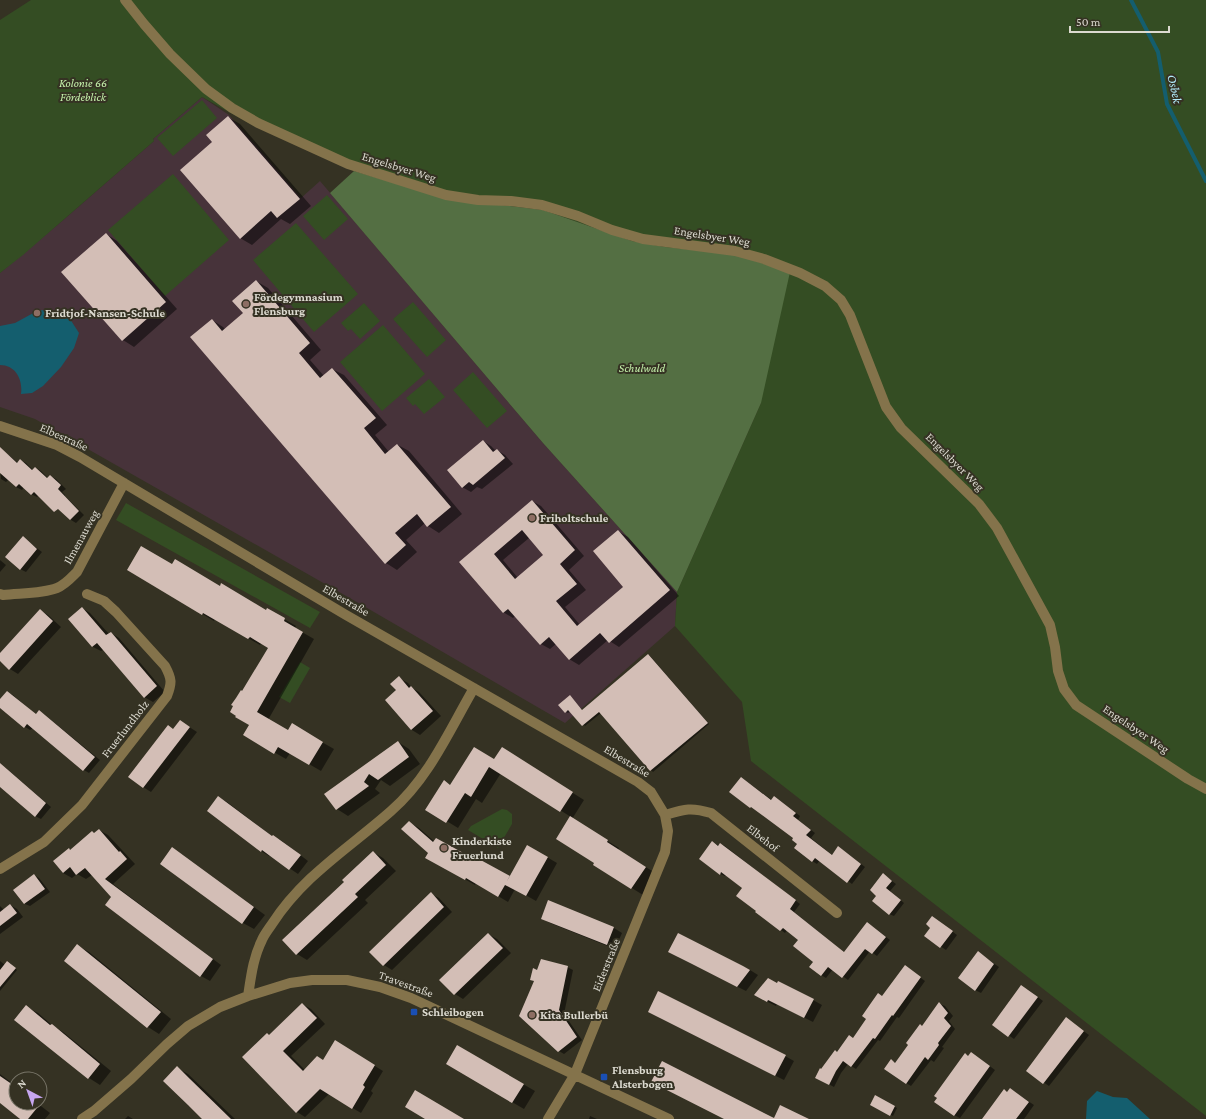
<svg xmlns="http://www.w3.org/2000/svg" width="1206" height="1119" font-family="'Crimson Pro',serif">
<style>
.education{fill:#47333a}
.green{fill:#344d23}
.forest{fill:#546f43}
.water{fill:#145e6e}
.shadow{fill:#0007;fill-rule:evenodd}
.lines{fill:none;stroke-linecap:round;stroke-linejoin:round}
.stream{stroke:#145e6e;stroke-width:4}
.building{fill:#d3beb6;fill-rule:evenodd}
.minor{stroke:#84734b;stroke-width:10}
.education-dot{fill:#8d6e63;stroke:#353223;stroke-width:1.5}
.transit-dot{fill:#1a4fb4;stroke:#353223;stroke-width:1.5}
.labels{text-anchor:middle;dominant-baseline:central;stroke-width:4;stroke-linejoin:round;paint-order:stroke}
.park-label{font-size:12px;font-style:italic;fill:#c4f0aa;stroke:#353223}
.street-label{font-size:12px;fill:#dcdad0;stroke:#353223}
.poi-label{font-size:12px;font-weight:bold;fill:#dcdad0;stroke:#353223;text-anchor:start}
.water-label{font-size:13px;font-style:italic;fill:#b0e9f8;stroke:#353223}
</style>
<rect width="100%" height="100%" fill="#353223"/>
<path class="education" d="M202,97L229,115L301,198L320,181L543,443L677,592L675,626L565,723L355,601L35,419L0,407V273L61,222L154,141L153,139Z"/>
<path class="green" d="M31,0H1206V1116L751,761L742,702L675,626L677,592L761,403L665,247L632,241L543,210L445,198L354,171L254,126L202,97L153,139L154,141L23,255L0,273V20Z
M202,100L217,118L173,156L157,138Z
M173,174L229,240L165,296L108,230Z
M327,195L348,219L324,240L303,216Z
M296,223L358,294L314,332L253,260Z
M413,302L446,340L427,357L393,319Z
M364,303L380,321L360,339L351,329L348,331L341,323Z
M383,325L425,374L382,411L340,362Z
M473,372L507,411L487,428L453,390Z
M429,379L445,397L424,414L415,404L413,406L406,398Z
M126,503L320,612L310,628L116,520Z
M300,662L310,668L290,703L279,697Z
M502,809L507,810L512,814V824L498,848L468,830L471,826Z"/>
<path class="forest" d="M354,171L445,198L543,210L632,241L665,247L733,254L790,272L761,403L677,592L543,443L330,193Z"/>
<path class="water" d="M44,310L61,313L70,319L79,333L74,348L61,367L43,386L32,393L21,394C23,380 16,365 0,365V326L15,323L37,311Z
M1097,1091L1113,1097L1127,1098L1150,1119H1086L1087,1101Z"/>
<path class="shadow" d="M228,117L240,124L311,206L290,224L281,219L252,245L240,238L214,142Z
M106,234L117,241L177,309L134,347L123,340Z
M256,281L268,288L321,350L310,360L324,376L332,369L344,375L387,425L375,435L389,452L398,445L409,451L462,514L439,533L428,526L425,523L406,540L417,552L397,570L386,563L212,320L223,327L225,329L244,313Z
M483,441L491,446L496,451L497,450L505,455L513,464L482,489L477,487L471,492L462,487Z
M5,453L10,456L18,463L20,460L26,463L33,470L36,468L41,471L48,478L50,476L56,479L66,489L62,492L65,495V496L84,515L76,523L71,520L53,504L39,495L37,497L31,494L24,487L22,490L16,487L9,479L6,482L1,479L0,458Z
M532,501L541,506L584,556L569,570L586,590L565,607L580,625L625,587L618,531L628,537L679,596L619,647L608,640L579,665L569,659L556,644L550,649L541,644L515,616L513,618L503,612L460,562ZM529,538L544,555L518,578L503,560Z
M23,538L42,552L26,572L20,569Z
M0,560L6,565L0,572Z
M173,565L224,589L266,611L267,609L296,626L295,628L314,639L268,720L288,731L292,725L334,749L321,771L290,753L286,759L244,735L250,725L237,716L243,693L269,647L262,643L260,645L215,619L214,621L129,570Z
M82,608L90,613L109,634L111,633L119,638L165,692L153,702L144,697L103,650L101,651L93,647L69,619Z
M40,610L48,615L61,627L18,674L10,669L0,660V654Z
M649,655L651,657L709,724L653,772L651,770L601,713L585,726L571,711L568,713L566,712L572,698L583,711Z
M399,678L408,683L412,688L419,692L441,716L420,735L412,730L386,700L397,691Z
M7,692L13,695L36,715L39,711L45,715L100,760L89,773L84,770L33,728L30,730L25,727L0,707V701Z
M180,721L197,732L151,792L143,787L174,730Z
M398,742L409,749L420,764L390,786L381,780L375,789L380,793L348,816L337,809Z
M474,748L495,760L502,748L584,800L572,819L619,848L618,850L657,874L643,895L595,865L596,863L557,839L571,817L501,773L482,803L476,799L458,828L427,809L444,782L451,786Z
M0,763L51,807L41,819L35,816L0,785Z
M742,778L772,800H779L800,816L798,820L815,833L811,838L832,855L843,850L865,867L852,884L820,860L817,864L812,861L795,838L731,792Z
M218,797L227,802L273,837V836L282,841L308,861L298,874L270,855L269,856L261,851Z
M409,822L419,828L435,842L510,878L528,846L557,863L536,901L515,889L508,902L476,883L475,885L426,857L429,852Z
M99,830L108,835L135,864L113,884L221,965L210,981L201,976L112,897L92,875L86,879L77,874L72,878L63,873L54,861L70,851L92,832L95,833Z
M713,842L719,846L721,844L725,846L800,904L794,912L845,953L872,926L890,940L877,956L870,951L848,980L833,969L826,978L821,975L815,962L799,940L787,930L785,933L781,930L758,910L743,887L726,875L725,876L720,874Z
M172,849L183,855L265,915L254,929L243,923Z
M373,852L383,858L396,871L365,900L368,903L307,960L297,954L346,882Z
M34,875L39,878L50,892L30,906L25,904L15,890Z
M884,875L896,884L890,891L904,903L894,916L889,914L878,895Z
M431,894L439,898L452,912L392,970L384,965Z
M10,905L17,909L23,917L0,934V906L4,910Z
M933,917L957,935L946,950L925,936L932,927Z
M542,918L614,928L622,933L615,949L550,923Z
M488,934L497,939L511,953L463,999L455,994L441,980Z
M679,934L750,970L758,975L746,991L678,957Z
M78,946L89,952L171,1019L159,1034L148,1027L65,961Z
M983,956L999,967L981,993L975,990Z
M0,961L5,965L10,963L17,970L0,991Z
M567,967L573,970L564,1014L582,1040L564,1054L559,1051L535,981L531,979L538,971Z
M909,969L925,981L899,1018L897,1017L880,1041L878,1040L856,1069L848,1064L841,1073L834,1087L821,1080L822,1070L853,1039L883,997Z
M777,984L813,1000L822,1005L813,1022L777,1004L776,1006L764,1000Z
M1027,989L1043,1001L1014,1039L994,1025Z
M302,1004L311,1009L325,1024L291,1056L305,1070L324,1061L344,1047L383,1071L371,1091L373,1093L361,1113L329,1094L305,1117L297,1112L270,1036Z
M940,1004L945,1006L953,1016L949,1021L955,1029L942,1047L944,1048L934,1062L931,1060L911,1086L906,1083L891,1061L896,1063Z
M26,1007L38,1013L53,1026L63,1032L111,1071L100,1085L89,1078L16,1020Z
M658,1017L785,1056L794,1061L784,1080Z
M1071,1022L1089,1035L1049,1086L1027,1071Z
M458,1046L535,1091L524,1109L447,1064Z
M969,1056H976L995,1070L960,1118L954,1115Z
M177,1068L188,1074L235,1119H204Z
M0,1074L16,1086V1103H37L50,1113L45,1119H21L0,1101Z
M1010,1089L1034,1105L1024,1119H984Z
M875,1096L897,1108L893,1116L871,1105Z
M128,1116L133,1119H125Z
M590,1116L597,1119H589Z"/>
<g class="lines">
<path class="stream" d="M1131,0L1158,52L1167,104L1206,181"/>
</g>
<path class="building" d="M228,116L300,199L277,218L271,211L240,239L180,170L212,142L206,135Z
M106,233L166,302L122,341L61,272Z
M256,280L310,343L299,353L320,378L332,368L376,418L364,428L385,454L397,444L451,507L427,527L417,514L395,533L406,545L385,564L190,337L212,319L222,331L243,313L232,301Z
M483,440L493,452L497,449L505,458L473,485L469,482L462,488L447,470Z
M0,447L17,463L20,459L32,470L35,467L47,478L50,475L61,485L58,489L79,511L70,520L58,509L54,512L34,492L31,495L19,484L16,487L0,473Z
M532,500L575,550L560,564L577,584L556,601L577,626L623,587L593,551L618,530L670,590L609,643L600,633L569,660L549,637L540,645L508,609L503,613L459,562ZM522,530L543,555L515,579L494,554Z
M23,536L37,549L20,570L5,557Z
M141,546L172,564L175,559L220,586L221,583L266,610L267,608L285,618L284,621L303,632L257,712L288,730L292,723L323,742L309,765L278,747L274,754L243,735L249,725L235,717L236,716L230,712L233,706L231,705L236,698L241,690L242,691L268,648L250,637L248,639L203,613L202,615L127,570Z
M82,607L106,635L111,632L157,686L144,698L97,643L92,647L68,619Z
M40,609L53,621L9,670L0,661V653Z
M648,654L708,723L650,771L599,712L582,726L568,710L565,713L558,705L570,695L582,710Z
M399,676L409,688L411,686L433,711L411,730L385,700L396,690L390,684Z
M7,691L36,714L39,710L95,757L83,771L27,724L24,728L0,708V699Z
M180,720L190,727L143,788L128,777L168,725L173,729Z
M398,741L409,757L378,780L369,774L364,782L369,786L336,810L324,794Z
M474,747L494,759L502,747L573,792L560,812L489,767L471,797L465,793L446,823L425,810L444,780L450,785Z
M0,763L46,803L35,817L0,787Z
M741,777L771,800L774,796L796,813L793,816L811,830L806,835L832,855L838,846L861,864L847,883L815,858L812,862L794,848L797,844L792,840L793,838L751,807L750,808L729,792Z
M218,796L272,836L273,835L301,855L289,870L262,850L261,852L207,811Z
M570,816L608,840L607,842L646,867L631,889L593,865L594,863L556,839Z
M409,821L433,842L436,838L476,860L477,858L510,876L507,881L527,845L548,857L526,896L505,885L498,897L466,878L465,880L425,858L428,853L401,829Z
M99,829L119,852L120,851L127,859L105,879L213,959L200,977L105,905L111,897L85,868L76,875L70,867L63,873L53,861L69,848L70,850L92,831L94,833Z
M712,841L718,846L720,843L796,900L790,909L844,952L867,922L886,937L872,954L865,949L842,978L828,967L821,976L809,967L813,962L793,946L798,940L783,928L780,931L755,912L756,911L736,896L742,888L721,872L720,875L699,859Z
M172,847L254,907L242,924L160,864Z
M373,851L386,865L355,894L358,897L296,955L282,940L344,882L342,880Z
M883,873L892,881L886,888L901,900L889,915L872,901L876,896L870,890Z
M34,874L45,889L24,904L13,890Z
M431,892L444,907L383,966L369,952Z
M548,900L614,927L607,945L541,919Z
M10,904L17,913L0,926V912Z
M932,916L953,931L940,948L924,936L930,928L926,924Z
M488,933L503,948L454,995L439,980Z
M678,933L743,966L750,970L737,987L692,964L668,952Z
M77,944L161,1012L147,1028L64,961Z
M978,951L994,964L975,991L958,978Z
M541,959L568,966L559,1010L577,1037L558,1052L519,1016L534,981L530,980L533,968L537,970Z
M7,961L16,968L0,987V970Z
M905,965L921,977L893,1016L892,1015L875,1039L873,1038L851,1067L843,1061L836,1071L829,1085L815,1078L820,1068L821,1069L835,1050L837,1052L849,1035L853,1038L866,1019L862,1016L871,1003L878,993L882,996Z
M768,978L777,983L778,981L814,999L804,1018L768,1000L767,1002L754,995Z
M1021,985L1038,997L1008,1037L992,1025Z
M658,991L786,1055L775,1076L648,1012Z
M939,1002L948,1013L944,1018L951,1026L938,1043L939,1045L928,1060L925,1057L906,1084L884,1069L891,1059L895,1063L908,1045L906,1043L920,1024L922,1026Z
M302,1003L317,1018L283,1051L303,1071L317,1056L323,1060L335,1040L375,1065L363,1085L365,1087L352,1109L320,1089L296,1113L242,1057L267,1033L269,1035Z
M26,1005L50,1025L52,1024L100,1064L88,1079L14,1020Z
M1066,1017L1084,1031L1043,1084L1026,1071Z
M457,1045L524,1084L512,1103L446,1064Z
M971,1052L990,1066L954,1116L934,1102L937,1098L934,1096L965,1053L968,1056Z
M662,1061L774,1118L780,1105L809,1119H724L651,1082Z
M177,1066L190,1079L231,1119H202L188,1105L163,1081Z
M0,1076L16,1087V1103H41L28,1119H20L0,1103Z
M1010,1088L1029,1102L1016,1119H982L1004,1089L1007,1092Z
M415,1090L437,1103L464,1119H425L405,1107Z
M875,1095L895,1106L890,1116L870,1105Z"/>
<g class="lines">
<path class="minor" d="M125,0L144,24L170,54L206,89L232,108L258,123L348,164L446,195L478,200L511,201L542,205L578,216L612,230L643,239L735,251L764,259L800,273L825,286L841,300L850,315L886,407L901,428L979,504L997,528L1050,625L1055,647L1058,671L1064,689L1076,705L1188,779L1206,789
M0,426L57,445L80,457L346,615L638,782L651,792L665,815L668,831L665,852L575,1074L548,1119
M0,594L3,595C19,593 41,594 57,588C65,585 71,578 77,572L124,483
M665,815C685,809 691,807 711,813L837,913
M0,869L44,842L82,805L167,696C172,683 172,679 165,666L116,612L104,601L87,594
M248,996C251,977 253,958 262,940C264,935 268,930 272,924C304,875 348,849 391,811C429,778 449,731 474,688
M82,1119L94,1111L131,1079L167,1044L188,1026L220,1007L248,996L290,983L312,980H347L380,987L411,998L669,1119"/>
</g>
<g class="education-dot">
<circle cx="246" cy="304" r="4"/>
<circle cx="37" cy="313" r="4"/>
<circle cx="532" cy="518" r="4"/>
<circle cx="444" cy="848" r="4"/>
<circle cx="532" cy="1015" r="4"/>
</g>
<g class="transit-dot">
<rect x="410" y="1008" width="8" height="8" rx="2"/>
<rect x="600" y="1073" width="8" height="8" rx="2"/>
</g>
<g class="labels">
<g class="park-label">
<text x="83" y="83">Kolonie 66<tspan x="83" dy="14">Fördeblick</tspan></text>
<text x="642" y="368">Schulwald</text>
</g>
<g class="street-label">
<text transform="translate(399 167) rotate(17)">Engelsbyer Weg</text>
<text transform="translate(712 236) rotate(9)">Engelsbyer Weg</text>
<text transform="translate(64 437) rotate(24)">Elbestraße</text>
<text transform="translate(955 462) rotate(45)">Engelsbyer Weg</text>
<text transform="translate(81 537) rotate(-61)">Ilmenauweg</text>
<text transform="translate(346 600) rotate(30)">Elbestraße</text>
<text transform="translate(125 729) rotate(-52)">Fruerlundholz</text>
<text transform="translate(1136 729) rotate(34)">Engelsbyer Weg</text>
<text transform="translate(627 761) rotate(31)">Elbestraße</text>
<text transform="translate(763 838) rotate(38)">Elbehof</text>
<text transform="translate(606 965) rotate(-68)">Eiderstraße</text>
<text transform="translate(406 984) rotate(20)">Travestraße</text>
</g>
<g class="poi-label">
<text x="254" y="297">Fördegymnasium<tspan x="254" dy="14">Flensburg</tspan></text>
<text x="45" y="313">Fridtjof-Nansen-Schule</text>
<text x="540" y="518">Friholtschule</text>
<text x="452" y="841">Kinderkiste<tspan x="452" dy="14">Fruerlund</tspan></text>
<text x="422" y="1012">Schleibogen</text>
<text x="540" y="1015">Kita Bullerbü</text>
<text x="612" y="1070">Flensburg<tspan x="612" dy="14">Alsterbogen</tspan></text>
</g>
<g class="water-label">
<text transform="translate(1175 89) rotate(77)">Osbek</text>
</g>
</g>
<g transform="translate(28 1091) rotate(319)"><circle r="19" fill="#353223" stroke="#787568"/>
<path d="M0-3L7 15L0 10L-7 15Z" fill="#c6a6f0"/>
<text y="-6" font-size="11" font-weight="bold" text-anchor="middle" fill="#dcdad0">N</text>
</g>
<path d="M1070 26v6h99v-6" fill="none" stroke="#dcdad0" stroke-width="2"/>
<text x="1076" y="26" font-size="12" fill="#dcdad0" stroke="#353223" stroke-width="3" paint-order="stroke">50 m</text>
</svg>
